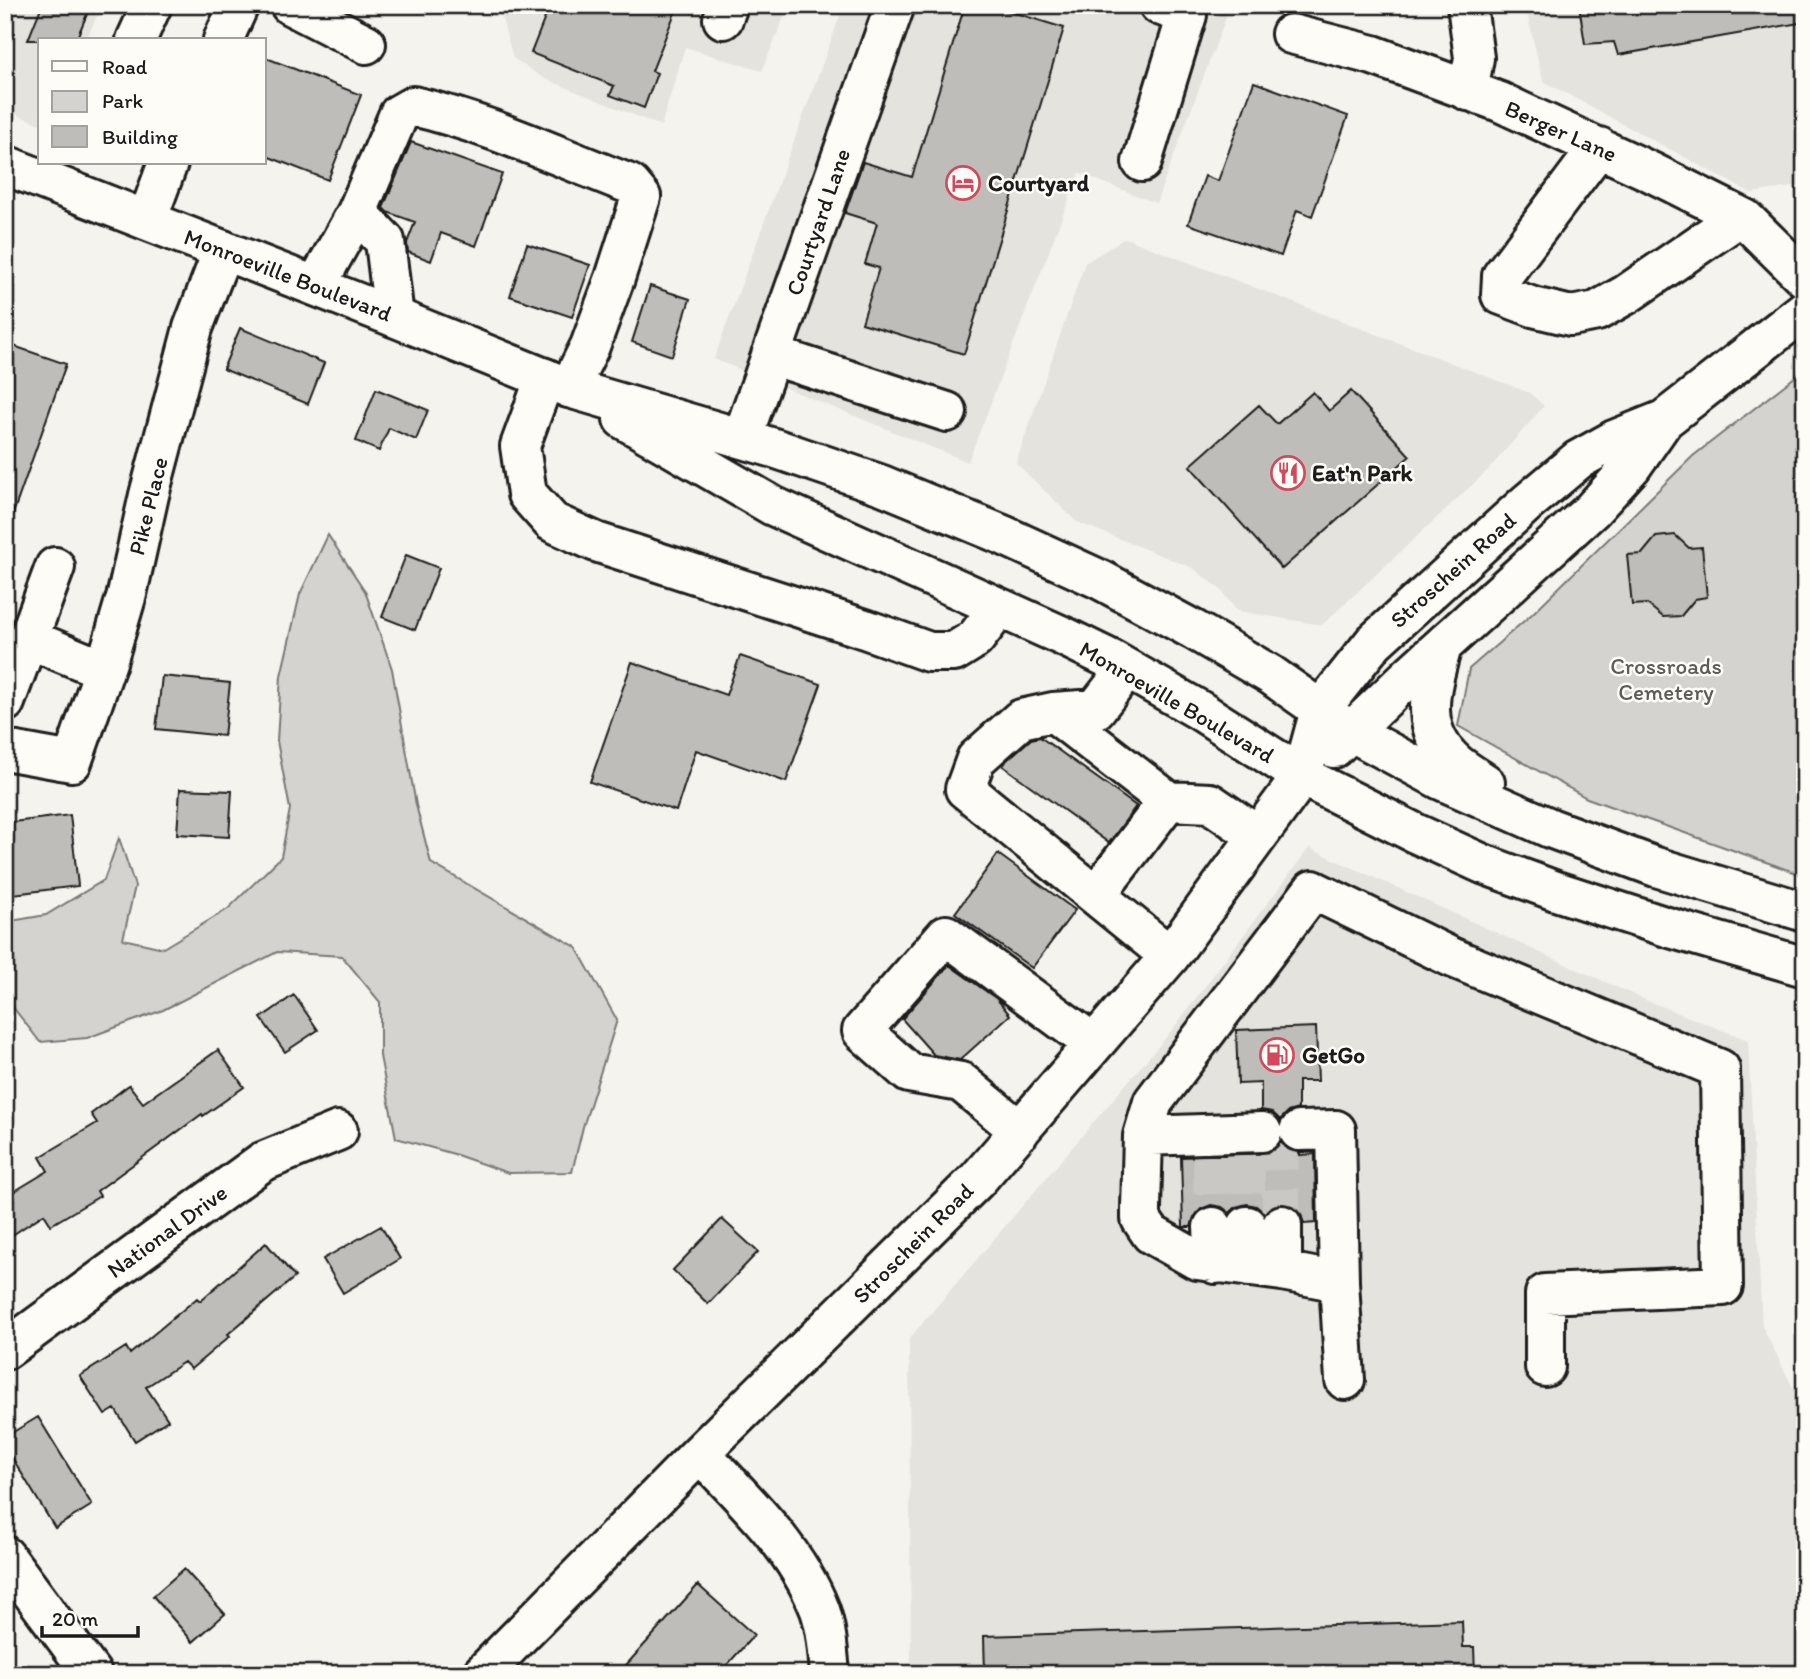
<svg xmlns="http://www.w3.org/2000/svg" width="1810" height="1679" font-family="Itim,sans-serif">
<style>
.built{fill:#e4e3de}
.green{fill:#d4d3cf;stroke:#787876;stroke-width:2}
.building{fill:#bebdba;stroke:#1c1c1c;stroke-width:2}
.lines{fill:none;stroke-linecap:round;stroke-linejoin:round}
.minor-tunnel{stroke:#c9c8c4;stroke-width:38;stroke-dasharray:38 19;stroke-linecap:butt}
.minor-casing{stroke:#1c1c1c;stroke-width:44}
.major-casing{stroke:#1c1c1c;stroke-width:44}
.minor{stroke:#fdfcf7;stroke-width:38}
.major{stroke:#fdfcf7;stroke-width:38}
.labels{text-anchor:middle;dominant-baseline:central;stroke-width:5;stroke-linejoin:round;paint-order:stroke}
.street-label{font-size:23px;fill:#1c1c1c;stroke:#fdfcf7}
.poi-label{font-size:23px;font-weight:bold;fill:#1c1c1c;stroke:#fdfcf7;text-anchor:start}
.park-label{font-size:23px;fill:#5c5c5b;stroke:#fdfcf7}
</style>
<rect width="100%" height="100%" fill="#f4f3ee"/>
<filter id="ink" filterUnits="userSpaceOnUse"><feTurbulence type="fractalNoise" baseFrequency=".0143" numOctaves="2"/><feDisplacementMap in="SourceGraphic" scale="14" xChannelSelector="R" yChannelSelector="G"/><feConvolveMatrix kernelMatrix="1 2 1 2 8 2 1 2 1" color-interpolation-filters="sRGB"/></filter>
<g filter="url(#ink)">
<path class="built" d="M5,5H102L86,40H40V124L5,110Z
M498,5H789L762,71L685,47L661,126L543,78L513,58Z
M844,5H1223L1228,12L1156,203L1079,173L968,462L714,359Z
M1525,5H1805V185L1751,193L1543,81Z
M1125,238L1530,393L1544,406L1488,470L1322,625L1237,611L1220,589L1193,568L1077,522L1016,463L1085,263Z
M1309,848L1645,1000L1748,1040L1762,1326L1801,1404L1805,1514V1674H911L909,1339L1173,1029Z"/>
<path class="green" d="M1805,369V876L1587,798L1458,726L1469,669L1532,614L1693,456Z
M328,535L365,591L392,669L416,805L431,863L576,947L617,1020L583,1127L572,1172L508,1173L454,1154L396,1138L380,1056V1002L342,956L277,952L163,1010L87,1038L40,1042L5,997V922L46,915L104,880L119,838L135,886L123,939L163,948L228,909L281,857L290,809L277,741L281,676L300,594Z"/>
<path class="building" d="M42,5H91L76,40H28Z
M550,5H678L652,71L657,73L644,108L610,95L614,86L531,53Z
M965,5H989L1064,28L964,354L862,323L879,268L865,264L877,223L845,213L863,162L912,177Z
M1579,5H1805V22L1618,55L1614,42L1585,44Z
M264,57L361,95L328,180L264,155Z
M1254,82L1348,116L1312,216L1297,210L1281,256L1188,224L1205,176L1218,181Z
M411,142L502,174L476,246L441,233L431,261L408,252L407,243L415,222L387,212L383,208Z
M527,244L590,265L572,317L510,296Z
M650,286L690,299L672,356L632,342Z
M240,328L324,363L308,404L223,369Z
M5,343L66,364L9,525H5Z
M376,389L428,410L416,440L389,428L379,451L356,441Z
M1351,391L1410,456L1282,569L1190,466L1259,405L1277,424L1313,392L1329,411Z
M1675,535L1689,548L1702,547L1707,597L1695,599L1681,616L1663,617L1647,604L1632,605L1627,555L1642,554L1656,537Z
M406,555L439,568L415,630L382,617Z
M740,656L821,684L786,782L696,750L676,811L590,782L632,662L726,695Z
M162,676L230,683L224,736L156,729Z
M1040,737L1136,806L1109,843L1003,766L1007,760L1031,739Z
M180,789L232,791L229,837L177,834Z
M70,815L78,886L5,895V823Z
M998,854L1075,910L1032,968L955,913Z
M949,965L997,999L1010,1015L960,1060L934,1055L902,1019Z
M294,995L318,1030L285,1052L261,1018Z
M1316,1027L1318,1081H1298V1109L1288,1112L1280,1120L1272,1112L1261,1110V1083L1238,1084L1236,1030Z
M218,1050L244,1087L203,1116L202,1114L97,1191L100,1196L51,1225L44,1214L5,1240V1197L48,1171L40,1157L97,1123L91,1114L129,1085L143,1103Z
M1281,1143L1288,1150L1300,1153V1155L1315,1154L1316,1223L1304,1224L1301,1214L1293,1206L1281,1203L1272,1206L1264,1213L1256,1206L1247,1204L1236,1207L1230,1213L1222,1207L1211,1205L1201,1209L1194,1217L1191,1227H1183L1181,1157L1263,1154L1274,1150Z
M722,1219L758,1252L708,1304L673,1270Z
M381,1226L400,1259L343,1293L323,1259Z
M266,1243L295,1277L228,1334L230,1336L191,1369L184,1362L146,1387L168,1420L135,1441L115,1409L105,1415L80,1376L126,1347L130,1354L197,1298L200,1301Z
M38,1417L92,1505L55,1528L5,1446V1437Z
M184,1569L225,1614L193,1642L153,1596Z
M698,1585L754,1635L719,1674H618Z
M1462,1621L1463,1647H1474L1475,1674H985L984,1636Z"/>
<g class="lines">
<path class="minor-tunnel" d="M1278,1132L1282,1225
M1245,1155L1247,1226
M1212,1156L1213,1227"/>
<g class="minor-casing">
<path id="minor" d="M290,5L366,44
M1467,5L1474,58L1468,91
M723,19L728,5
M1291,34L1373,55L1500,102L1651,172L1745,219L1805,278
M136,40L152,5
M223,40L239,5
M1599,147L1502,276L1501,295L1533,307L1571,316L1597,311L1627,294L1739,217
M1142,162L1187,15L1159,5
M357,212L385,241L394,317
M147,220L168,163
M316,286L357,212L399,114L413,106C487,123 559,157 630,184L641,197L615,278L590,346L569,388
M771,355L947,412
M545,378L520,446L527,494L552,522L596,542L865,629L929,652H954L975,639L999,608
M742,438L895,5
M29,639L104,670
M1127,669L1096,709L1053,712L1021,719L976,759L965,789L1170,956
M5,702L55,567
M1053,712L1168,801L1210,803L1258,836
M5,750L72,762L107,662L127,594L149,495L193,328L223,250
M1096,895L1168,801
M1020,1131L961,1082L909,1073L862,1031L946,935L1094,1044
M1299,1131L1336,1130L1339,1282
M1143,1136L1262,1132
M1282,1225V1271
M1247,1226L1249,1267
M1213,1227L1215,1264
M5,1350L262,1162L338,1131
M1345,1380L1339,1282L1282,1271L1197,1260L1151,1234L1141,1219V1208L1143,1136L1153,1102L1313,890L1451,957L1720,1069L1723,1286L1545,1294V1367
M700,1453C745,1500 796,1548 820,1610C827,1631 828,1652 830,1674
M5,1556L92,1674
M482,1674L700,1453L977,1180L1170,956L1302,776"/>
</g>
<g class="major-casing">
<path id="major" d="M5,165L394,317L569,388L774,448L882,485L1003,535L1101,580L1194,630L1271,675L1352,732L1439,779L1550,828L1656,867L1805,912
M623,419L773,506L1065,637L1110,659L1199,710L1302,776L1415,833L1483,864L1556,891L1667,927L1805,967
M1442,646C1430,690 1417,730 1457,764C1466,771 1476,777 1485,783
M1334,748L1412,673L1592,510L1632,466L1664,420
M1302,776L1320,710L1374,642L1527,503L1578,460L1614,440L1664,420L1805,310"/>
</g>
<use href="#minor" class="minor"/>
<use href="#major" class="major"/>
</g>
</g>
<defs>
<g id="hotel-ring" transform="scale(1.75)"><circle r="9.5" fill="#fdfcf7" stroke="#d1495b" stroke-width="1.5"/><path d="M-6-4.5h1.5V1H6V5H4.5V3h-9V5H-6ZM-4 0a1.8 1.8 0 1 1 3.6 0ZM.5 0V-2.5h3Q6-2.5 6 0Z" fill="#d1495b"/></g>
<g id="restaurant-ring" transform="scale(1.75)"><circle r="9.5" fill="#fdfcf7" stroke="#d1495b" stroke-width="1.5"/><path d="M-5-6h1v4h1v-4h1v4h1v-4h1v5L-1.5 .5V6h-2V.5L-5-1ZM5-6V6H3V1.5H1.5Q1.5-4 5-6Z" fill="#d1495b"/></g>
<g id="fuel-ring" transform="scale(1.75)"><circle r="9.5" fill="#fdfcf7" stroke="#d1495b" stroke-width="1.5"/><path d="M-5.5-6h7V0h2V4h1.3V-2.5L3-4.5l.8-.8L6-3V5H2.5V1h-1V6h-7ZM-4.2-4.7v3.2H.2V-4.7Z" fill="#d1495b"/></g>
</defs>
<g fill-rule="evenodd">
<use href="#hotel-ring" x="963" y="183"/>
<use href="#restaurant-ring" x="1288" y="473"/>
<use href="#fuel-ring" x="1277" y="1055"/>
</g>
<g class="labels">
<g class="street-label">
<text transform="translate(1561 131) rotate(24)">Berger Lane</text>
<text transform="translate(818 222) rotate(-71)">Courtyard Lane</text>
<text transform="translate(288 275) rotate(21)">Monroeville Boulevard</text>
<text transform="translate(148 506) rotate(-76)">Pike Place</text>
<text transform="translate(1453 570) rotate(-42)">Stroschein Road</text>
<text transform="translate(1177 702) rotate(30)">Monroeville Boulevard</text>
<text transform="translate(167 1231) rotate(-36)">National Drive</text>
<text transform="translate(913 1243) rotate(-45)">Stroschein Road</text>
</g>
<g class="poi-label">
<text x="988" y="183">Courtyard</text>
<text x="1312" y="473">Eat'n Park</text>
<text x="1302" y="1055">GetGo</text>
</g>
<g class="park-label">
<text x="1666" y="666">Crossroads<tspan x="1666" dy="26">Cemetery</tspan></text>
</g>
</g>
<rect width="1810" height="1679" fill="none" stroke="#fdfcf7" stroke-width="28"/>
<rect x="14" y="14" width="1782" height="1651" fill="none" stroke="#1c1c1c" stroke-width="2.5" filter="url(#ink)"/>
<rect x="38" y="38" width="228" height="126" fill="#fdfcf7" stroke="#a3a29f" stroke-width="2"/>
<rect x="52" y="61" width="35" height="10" fill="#fdfcf7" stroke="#a3a29f" stroke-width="2"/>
<text x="102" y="74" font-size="21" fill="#1c1c1c">Road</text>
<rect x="52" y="91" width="35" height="21" fill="#d4d3cf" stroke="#a3a29f" stroke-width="2"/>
<text x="102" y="108" font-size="21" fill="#1c1c1c">Park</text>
<rect x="52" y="126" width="35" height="21" fill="#bebdba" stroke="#a3a29f" stroke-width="2"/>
<text x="102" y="144" font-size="21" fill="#1c1c1c">Building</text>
<path d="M42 1626v10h96v-10" fill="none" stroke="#1c1c1c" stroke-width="3.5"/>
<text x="52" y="1626" font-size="21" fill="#1c1c1c" stroke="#fdfcf7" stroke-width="5" paint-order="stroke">20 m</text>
</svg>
